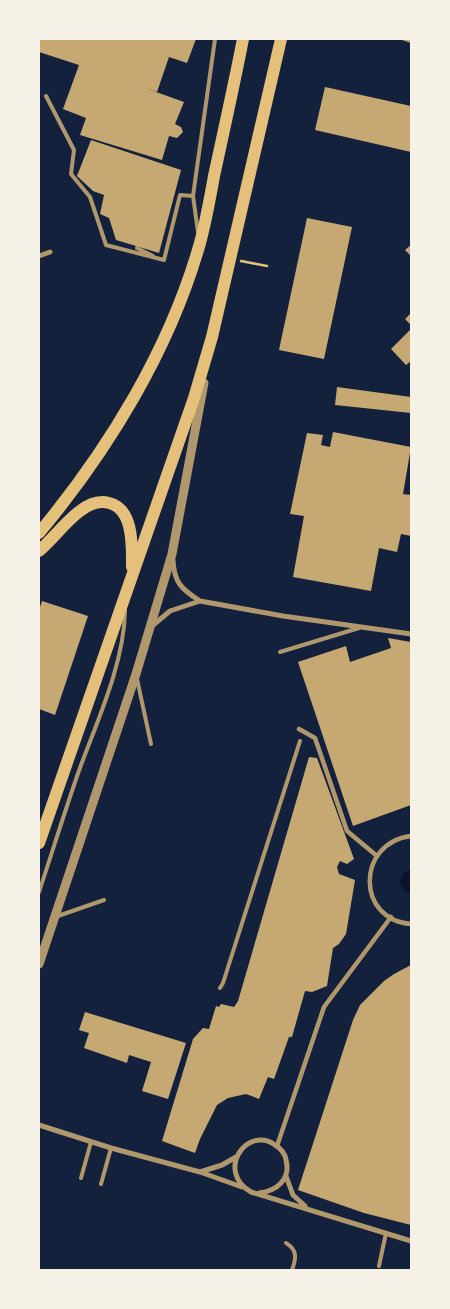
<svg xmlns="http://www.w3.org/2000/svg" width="450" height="1309" font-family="'Open Sans',sans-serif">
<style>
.water{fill:#0b132b}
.building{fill:#c6a872}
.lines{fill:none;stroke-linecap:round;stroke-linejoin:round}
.path{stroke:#e5c07b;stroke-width:2.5}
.service{stroke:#b1986c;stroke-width:4}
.pedestrian{stroke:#b1986c;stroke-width:4.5}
.minor{stroke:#b1986c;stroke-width:5}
.tertiary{stroke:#b1986c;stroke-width:9}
.primary{stroke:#e5c07b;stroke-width:12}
</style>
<rect width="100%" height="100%" fill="#14213d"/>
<path class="water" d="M411,869V894L403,890L400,882L403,874Z"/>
<path class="building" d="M39,39H196L187,63L169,57L157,92L145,88L184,102L175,124L181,127L183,132L177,138L169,136L162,160L80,135L86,118L63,109L79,65L39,52Z
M399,39H411V43Z
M325,87L411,106V152L315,130Z
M91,140L181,170L159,253L116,240L109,218L100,214L104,195L93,191L77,176Z
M307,218L352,227L324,359L279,350Z
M411,245V256L405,250Z
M411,313V325L405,319Z
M411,329V361L406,365L391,349Z
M337,387L411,397V413L335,405Z
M333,432L411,447L403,494L411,495V536L401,534L397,552L379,548L371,591L293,577L304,516L290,514L307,433L323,435L321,445L330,447Z
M42,601L88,616L55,715L39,709V610Z
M388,638L411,642V805L353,826L298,662L346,646L350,662L391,648Z
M309,757L317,758L354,859L347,864L340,861L337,867L339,874L355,880L346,934L339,944L333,948L327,986L312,992L305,991L292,1037H289L274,1079L268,1077L259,1099L246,1094L228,1098L217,1105L200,1139L195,1153L162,1141L193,1039L203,1028L209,1029L216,1006L219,1007L221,1004L234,1007L238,1001Z
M411,965V1225L364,1213L298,1190L353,1020L360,1005L384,981L394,974Z
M85,1012L186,1043L168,1099L142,1091L151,1062L129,1055L127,1063L84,1048L89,1033L79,1030Z"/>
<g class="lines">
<path class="path" d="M241,261L267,266"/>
<path class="service" d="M46,96L74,150L71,174L90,197L106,245L164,260L180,195L193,196
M198,232L193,196L215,39
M137,248L153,256
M280,652L359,628
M137,679L151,744
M39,892C53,850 66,807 81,765C99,717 124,662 125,611
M55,917L104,900
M220,988L223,983L300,741
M81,1178L91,1142
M101,1184L111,1148
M286,1243C298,1250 296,1259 292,1270
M379,1266L386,1233"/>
<path class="pedestrian" d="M299,729L315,738L347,831L377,856
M411,836C356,843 356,920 411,924
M277,1146L324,1007L391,917"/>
<path class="minor" d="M39,256L50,252
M173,560C174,582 181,589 200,601L283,616L411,634
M152,626L170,611L200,601
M39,1125L111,1148L200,1172L242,1187
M200,1172L222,1165L236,1157
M286,1176L293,1195L305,1206
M259,1193C277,1191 291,1179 286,1160C285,1153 280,1148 275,1145C247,1125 215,1171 251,1192L411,1241"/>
<path class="tertiary" d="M39,964L136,674L172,554L204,383"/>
<path class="primary" d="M39,533C109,449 170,349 200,243C206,221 210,198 214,176C224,130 234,85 243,39
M39,551C53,539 65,522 80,511C89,504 98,500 109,503C134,509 132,547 132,567
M39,843L194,398L212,337L281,39"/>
</g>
<rect width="450" height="1309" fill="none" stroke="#f6f1e7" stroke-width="80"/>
</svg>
